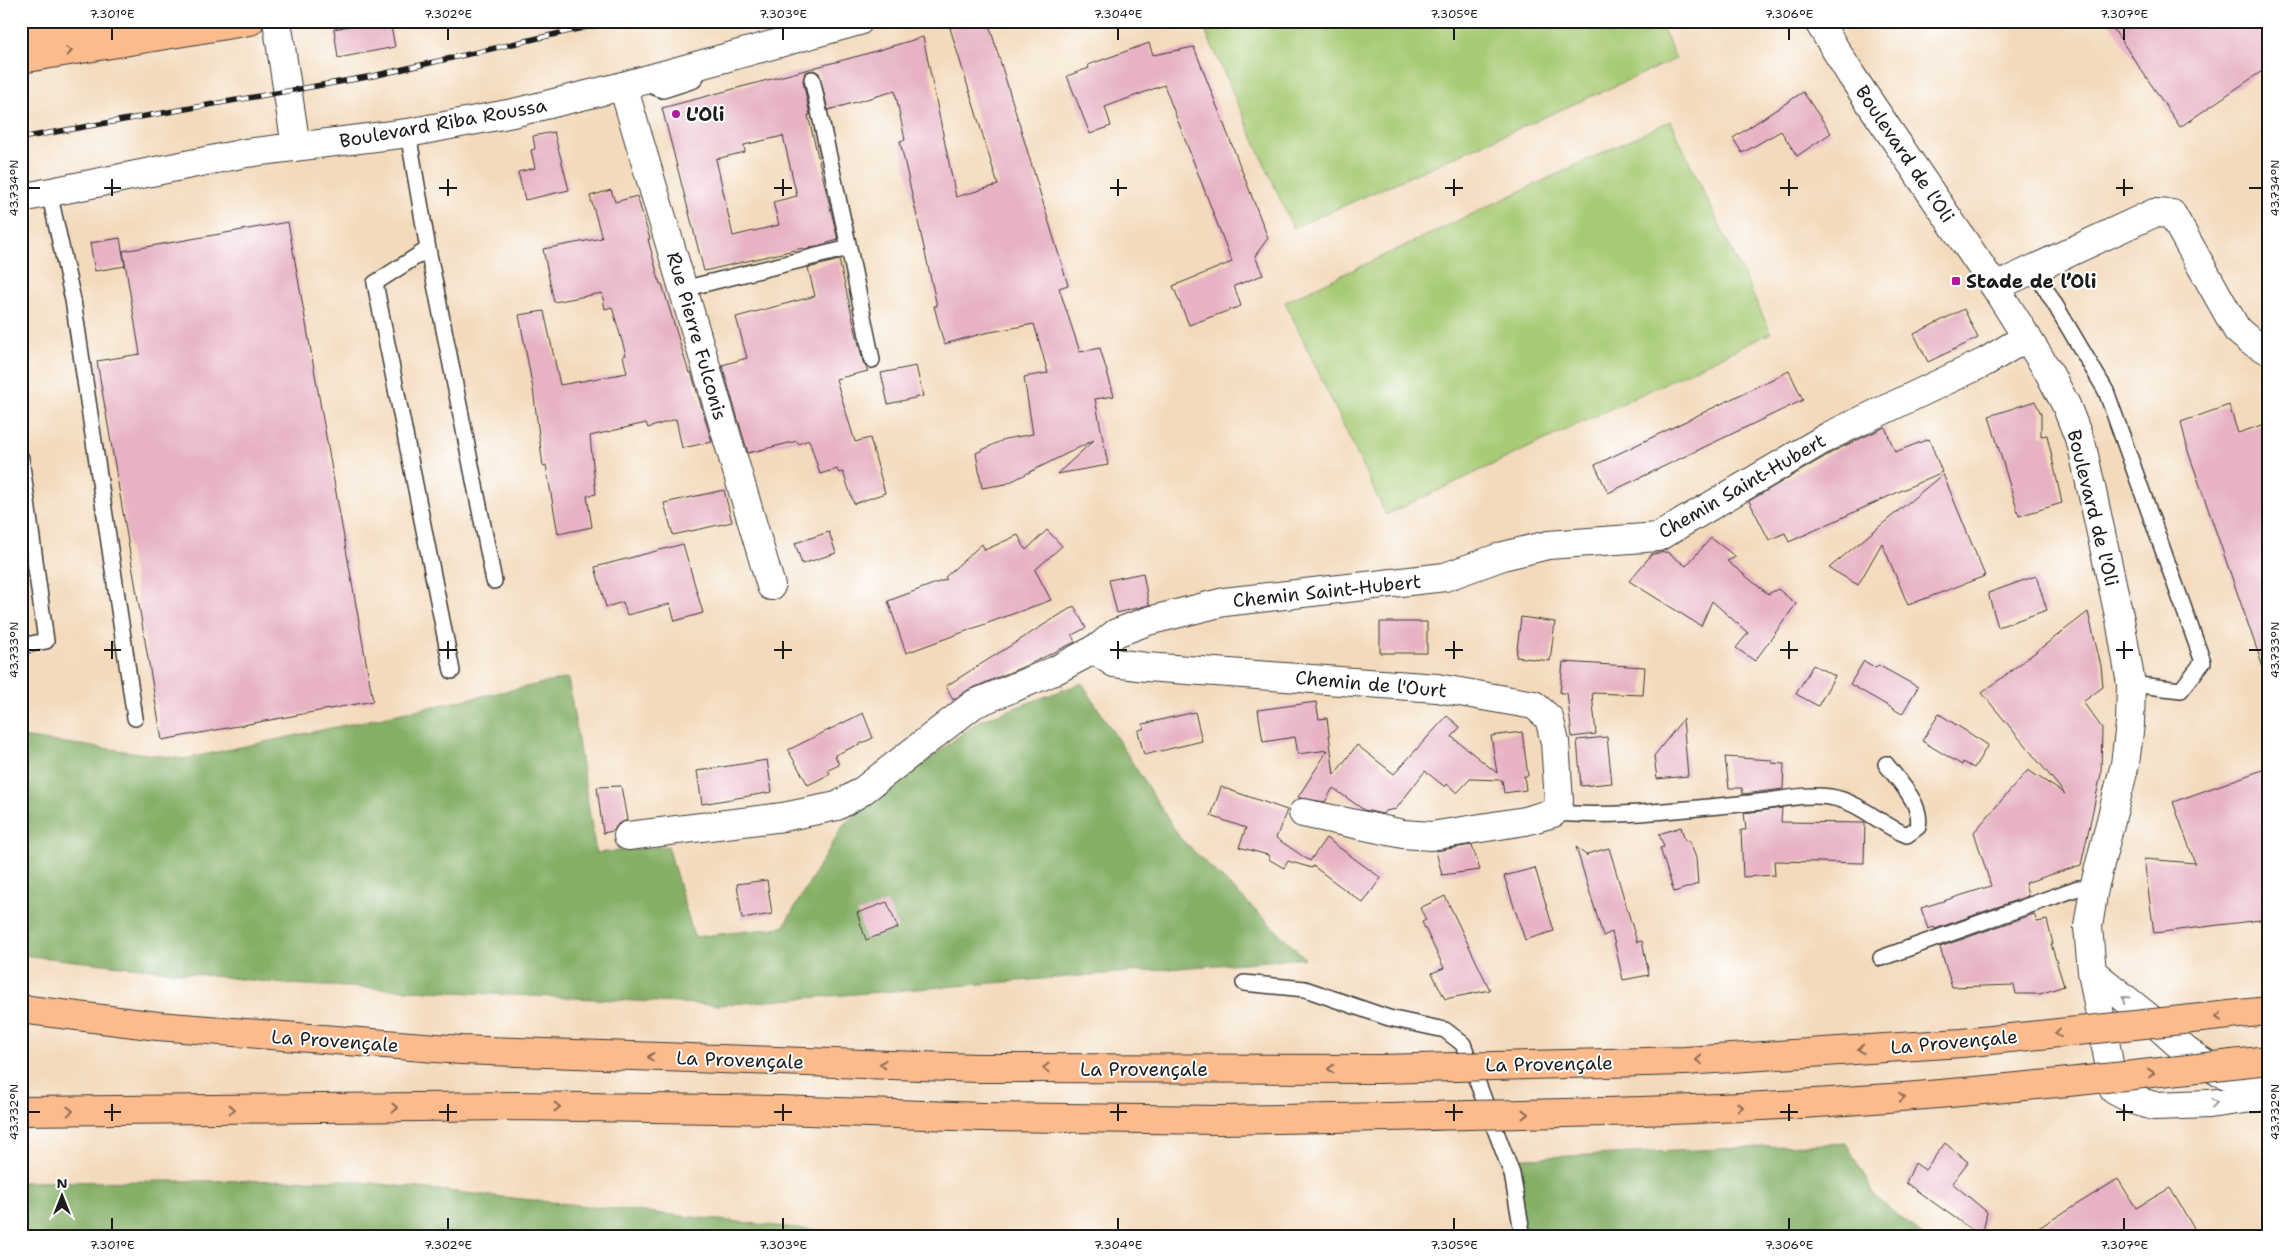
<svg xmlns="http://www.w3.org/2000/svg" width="2289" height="1258" font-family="'Shantell Sans',sans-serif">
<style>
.green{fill:#a7cb74;stroke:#627448}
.forest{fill:#85af66;stroke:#506641}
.building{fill:#e7b2c3;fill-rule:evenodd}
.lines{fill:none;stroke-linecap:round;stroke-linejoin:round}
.service-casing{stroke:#3c3834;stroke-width:18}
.minor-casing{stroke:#3c3834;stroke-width:30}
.tertiary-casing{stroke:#3c3834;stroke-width:30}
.primary-casing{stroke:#3c3834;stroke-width:30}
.motorway-casing{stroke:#3c3834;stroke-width:30}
.service{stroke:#fff;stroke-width:15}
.minor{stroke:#fff;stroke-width:28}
.tertiary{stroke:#fff;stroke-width:28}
.primary{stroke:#fbbb8d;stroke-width:28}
.motorway{stroke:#fbbb8d;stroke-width:28}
.rail-casing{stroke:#1c1c1c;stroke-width:5.5}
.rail{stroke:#fff;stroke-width:4;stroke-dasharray:11;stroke-linecap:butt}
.motorway-bridge-casing{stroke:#3c3834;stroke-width:30;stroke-linecap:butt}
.motorway-bridge{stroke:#fbbb8d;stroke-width:28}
.oneway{stroke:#8c6c54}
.oneway2{stroke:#999}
.ticks{fill:none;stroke:#1c1c1c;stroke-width:2}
.poi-dot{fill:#b5179e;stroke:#fff;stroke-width:2}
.labels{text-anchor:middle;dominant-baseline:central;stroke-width:4;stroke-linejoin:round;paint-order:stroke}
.poi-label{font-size:19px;font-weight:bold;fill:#1c1c1c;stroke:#fff;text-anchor:start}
.street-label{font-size:19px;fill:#1c1c1c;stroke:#fff}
.neatline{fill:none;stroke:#1c1c1c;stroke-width:2}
.ticks-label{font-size:12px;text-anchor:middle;fill:#1c1c1c}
</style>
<rect width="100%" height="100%" fill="#fff"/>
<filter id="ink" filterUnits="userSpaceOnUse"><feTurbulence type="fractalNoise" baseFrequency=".02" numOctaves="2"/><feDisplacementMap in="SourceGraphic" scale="10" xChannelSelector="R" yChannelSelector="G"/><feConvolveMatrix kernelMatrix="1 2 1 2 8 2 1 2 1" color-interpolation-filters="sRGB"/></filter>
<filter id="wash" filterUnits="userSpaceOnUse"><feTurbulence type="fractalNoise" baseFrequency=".0096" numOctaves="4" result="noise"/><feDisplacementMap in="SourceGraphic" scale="20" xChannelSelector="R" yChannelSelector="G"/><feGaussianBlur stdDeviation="1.12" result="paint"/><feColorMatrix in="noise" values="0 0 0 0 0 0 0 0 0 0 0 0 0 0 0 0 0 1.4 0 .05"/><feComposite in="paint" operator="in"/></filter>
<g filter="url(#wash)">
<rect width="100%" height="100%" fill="#f3dabc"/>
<path class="green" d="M1201,21H1660L1676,59L1293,228Z
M1670,121L1771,333L1386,515L1285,302Z"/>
<path class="forest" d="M568,678L596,853L668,846L694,937L783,927L844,824L979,721L1082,683L1180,838L1305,958L718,1005L286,984L21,955V737L184,759Z
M1846,1143L1877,1199L1925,1237H1519L1507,1159Z
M343,1180L814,1230L918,1234L917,1237H21V1182Z"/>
<g id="blocks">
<path class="building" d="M375,21H390L395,47L338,58L334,29Z
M972,21H988L1068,285L1059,288L1080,352L1100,348L1114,396L1095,399L1108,465L1057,474L1094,440L1006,484L982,488L976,453L1005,439L1033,434L1024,377L1048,373L1034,324L985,333L944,344L934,306H937L900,141L905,140L895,91L828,110L819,73L814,70L805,72L803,81L810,115H808L838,240L803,250V248L704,271L662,108L862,55L923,37L956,197L998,185L950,28ZM783,136L797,196L773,202L779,225L733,236L716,159L745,152L744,145Z
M2108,21H2268V67L2180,127Z
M1149,43L1153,55L1194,47L1268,238L1255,256L1263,275L1234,286L1241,306L1189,325L1173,286L1232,262L1164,85L1105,107L1111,126L1090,134L1067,76L1089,68L1088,65Z
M1803,92L1831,133L1797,156L1781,131L1742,153L1733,138Z
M554,132L569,190L525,200L518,172L535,168L531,150L535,149L533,136Z
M611,190L615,202L637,196L650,239H648L660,284H662L689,373L691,372L712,442L682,448L676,419L648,428L646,423L590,436L596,494L587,496L592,527L558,534L546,465L543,466L533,389L519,315L544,311L560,385L627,373L623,356L626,355L612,307L605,309L602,293L554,302L543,249L602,238L590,196Z
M288,222L373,701L162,740L97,361L140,354L123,251Z
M120,238L125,266L95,271L90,243Z
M839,260L863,362L868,371L836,379L855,442L870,438L885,493L854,504L843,472L839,473L837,469L820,474L809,440L798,444L797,441L748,453L722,365L747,358L736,317L815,296L808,268Z
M1964,309L1978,338L1928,362L1914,334Z
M916,366L923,396L888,404L881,373Z
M1789,371L1803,400L1608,493L1595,465Z
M2035,401L2041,414V436L2047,435L2062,503L2019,516L1989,416Z
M2229,405L2238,433L2268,423V669L2264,670L2188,451L2181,422Z
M1885,427L1895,452L1929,439L1942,472L1789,542L1785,533L1769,540L1749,501L1836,450Z
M1943,474L1985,576L1908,605L1882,543L1858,585L1829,568Z
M724,490L732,522L673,535L664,503Z
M1047,530L1062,546L1035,570L1051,600L906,653L888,601L947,579L945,577L982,544L985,550L1018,535L1026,550Z
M829,532L836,553L802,564L795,543Z
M1711,538L1736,557L1727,561L1768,594L1778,589L1796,604L1755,661L1736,648L1748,633L1712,601L1701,626L1629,581L1652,554L1667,552L1686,566Z
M683,544L703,613L675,621L670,604L627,615L623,602L606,607L595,567Z
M1143,573L1149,605L1117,613L1109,580Z
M2036,576L2047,610L1998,627L1988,593Z
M1074,606L1086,628L1072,635L1075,642L1032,663L968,690L953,700L946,686Z
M2088,612L2101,666L2103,687L2083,702L2102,728L2101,774L2081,865L2025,883L2028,896L1935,929L1934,927L1928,929L1921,908L1991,886L1974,832L2028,770L2065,794L1982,693Z
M1521,617L1555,622L1550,661L1516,657Z
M1380,622H1427V653H1380Z
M1864,661L1876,668L1878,665L1918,687L1902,714L1850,684Z
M1563,662L1645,667L1643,695L1592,693L1596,734L1572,737L1567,693H1560Z
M1813,665L1835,676L1818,706L1796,694Z
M1316,702L1319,719L1327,718L1334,775L1357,745L1394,774L1447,716L1460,727L1452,737L1497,773L1491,736L1522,732L1528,776H1524L1526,790L1504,793L1502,780L1470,779L1457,793L1447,784L1445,787L1425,771L1396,809L1385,811L1383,814L1364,810L1333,788L1325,802L1300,798L1298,797L1328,750L1298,754L1295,737L1263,742L1258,710Z
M1195,712L1202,741L1144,755L1138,731L1144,728L1143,724Z
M863,713L873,738L835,755L839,765L828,770L830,774L808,785L788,750Z
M1939,714L1988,745L1974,768L1963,762L1962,765L1922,741Z
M1683,719L1688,776L1657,779L1654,756Z
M1607,737L1612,783L1581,786L1577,740Z
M1725,757L1772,760V763L1784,764L1783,789L1743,794L1742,788H1729Z
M767,760L772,792L702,804L697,771Z
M2268,768V919L2154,933L2144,859L2195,863L2173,802Z
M621,786L627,820L618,824L613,831L603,833L597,787Z
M1221,787L1287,810L1276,838L1310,861L1326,838L1381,878L1363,903L1313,866L1312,868L1288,861L1284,868L1270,860L1268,855L1239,847L1246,828L1211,816Z
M1782,808L1781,822L1865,823L1864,863L1774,861L1775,875L1743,877L1741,830H1746L1744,813Z
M1681,827L1685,841L1689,840L1696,858L1698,884L1674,892L1660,848L1664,847L1659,834Z
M1472,845L1480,870L1442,875L1436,851Z
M1576,847L1587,856V854L1609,848L1637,942L1642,941L1649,975L1623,980L1612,932L1603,936Z
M1535,868L1554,931L1525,940L1504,876Z
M767,880L772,914L742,919L737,884Z
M1445,896L1490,990L1445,999L1432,973L1444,968L1422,922L1426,920L1420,908Z
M887,902L898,928L866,940L857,913Z
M2034,914L2037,922L2047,920L2053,944H2051L2064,986L2040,994H2016L2014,985L1952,987L1940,947Z
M1945,1143L1968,1162L1952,1183L1987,1212L1982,1237L1906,1183L1915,1163L1925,1170Z
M2118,1179L2136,1208L2170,1188L2199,1237H2024Z"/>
</g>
</g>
<g filter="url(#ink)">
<use href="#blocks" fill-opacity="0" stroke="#3c3834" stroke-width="1"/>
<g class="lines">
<g class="service-casing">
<path id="service" d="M644,83L663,90L694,80L698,73
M408,133L428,249L375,283L452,671
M49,192L73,300L135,718
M849,248L872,360
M428,249L494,581
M2034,269L2106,391L2203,662L2181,690L2131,684
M683,289L849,248L812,79
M21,458L46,641L21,646
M1553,813C1618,818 1686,809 1750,803C1776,801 1804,793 1830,797C1861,802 1880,825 1907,835L1918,827C1923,804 1899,782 1886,764
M1881,958L2078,888H2094
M1244,983L1305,989L1389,1018L1445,1030L1463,1044L1512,1174L1523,1237"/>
</g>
<g class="minor-casing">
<path id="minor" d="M1818,21L1851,75L1995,287L2048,371L2066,405L2082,446L2120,620L2131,684L2130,724L2125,764L2094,888L2088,927L2092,972L2114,1090L2133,1100L2154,1106L2209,1104L2268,1096
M623,86L771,586
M1995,287L2154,213L2172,214L2237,330L2249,340L2268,350
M1094,649L1114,663L1146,667L1437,688L1534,705L1549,718L1555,742L1559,801L1553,813L1525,821L1431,836L1403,834L1303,813
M628,836L783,817L837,806L861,792L974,704L1054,671L1099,647L1116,633L1148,621L1224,602L1445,577L1503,556L1548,545L1658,537L1829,436L1985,362L2027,337
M2092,972L2148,1017L2186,1051L2219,1072L2268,1091"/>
</g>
<g class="tertiary-casing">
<path id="tertiary" d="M277,21L296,147
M21,198L246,153L408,133L513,113L623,86L859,21"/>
</g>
<g class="primary-casing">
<path id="primary" d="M21,36L107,21
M21,59L250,21"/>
</g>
<g class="motorway-casing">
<path id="motorway" d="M21,1009L158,1026L461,1050L978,1068L1379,1069
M21,1111L516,1106L779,1110L983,1117L1220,1120L1389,1117"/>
</g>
<use href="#service" class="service"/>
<use href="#minor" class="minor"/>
<use href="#tertiary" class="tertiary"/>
<use href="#primary" class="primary"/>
<use href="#motorway" class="motorway"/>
<g class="rail-casing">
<path id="rail" d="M21,138L373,76L613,21"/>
</g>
<use href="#rail" class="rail"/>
<g class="motorway-bridge-casing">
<path id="motorway-bridge" d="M1379,1069L1685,1061L1962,1043L2268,1011
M1389,1117C1541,1113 1693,1112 1845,1101C1986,1092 2127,1076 2268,1060"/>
</g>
<use href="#motorway-bridge" class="motorway-bridge"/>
</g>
<defs><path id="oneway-chevron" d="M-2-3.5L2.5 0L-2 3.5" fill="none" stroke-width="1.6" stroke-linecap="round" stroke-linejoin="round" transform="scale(1.25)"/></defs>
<g class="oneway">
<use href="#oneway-chevron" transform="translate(69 51) rotate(-9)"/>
<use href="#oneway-chevron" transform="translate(2219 1017) rotate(173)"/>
<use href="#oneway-chevron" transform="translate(2058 1033) rotate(174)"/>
<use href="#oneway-chevron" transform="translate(1861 1049) rotate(176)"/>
<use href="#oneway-chevron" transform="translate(651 1057) rotate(-178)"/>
<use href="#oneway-chevron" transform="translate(1699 1060) rotate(176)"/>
<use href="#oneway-chevron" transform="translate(883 1064) rotate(-178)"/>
<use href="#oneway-chevron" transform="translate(1046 1068) rotate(-180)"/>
<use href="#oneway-chevron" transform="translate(1331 1069) rotate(180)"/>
<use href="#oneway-chevron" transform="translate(2151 1073) rotate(-6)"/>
<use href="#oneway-chevron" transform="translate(1902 1097) rotate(-5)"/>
<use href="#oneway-chevron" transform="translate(557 1107) rotate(1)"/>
<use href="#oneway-chevron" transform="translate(1740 1107) rotate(-3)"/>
<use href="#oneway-chevron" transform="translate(395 1108) rotate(-1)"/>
<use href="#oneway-chevron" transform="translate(232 1109) rotate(-1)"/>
<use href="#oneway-chevron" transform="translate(70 1111) rotate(-1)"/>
<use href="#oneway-chevron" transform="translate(1525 1114) rotate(-1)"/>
</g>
<g class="oneway2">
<use href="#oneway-chevron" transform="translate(2125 999) rotate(-141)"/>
<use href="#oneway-chevron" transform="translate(2214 1103) rotate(-7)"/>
</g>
</g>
<path class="ticks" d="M112,28V40M448,28V40M783,28V40M1118,28V40M1454,28V40M1789,28V40M2124,28V40M112,179V196M448,179V196M783,179V196M1118,179V196M1454,179V196M1789,179V196M2124,179V196M28,188H40M104,188H121M439,188H457M774,188H792M1110,188H1127M1445,188H1463M1780,188H1798M2116,188H2133M2249,188H2262M112,641V659M448,641V659M783,641V659M1118,641V659M1454,641V659M1789,641V659M2124,641V659M28,650H40M104,650H121M439,650H457M774,650H792M1110,650H1127M1445,650H1463M1780,650H1798M2116,650H2133M2249,650H2262M112,1104V1121M448,1104V1121M783,1104V1121M1118,1104V1121M1454,1104V1121M1789,1104V1121M2124,1104V1121M28,1112H40M104,1112H121M439,1112H457M774,1112H792M1110,1112H1127M1445,1112H1463M1780,1112H1798M2116,1112H2133M2249,1112H2262M112,1218V1230M448,1218V1230M783,1218V1230M1118,1218V1230M1454,1218V1230M1789,1218V1230M2124,1218V1230"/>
<g class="poi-dot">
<circle cx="676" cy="114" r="5"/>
<rect x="1951" y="276" width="10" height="10" rx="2.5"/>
</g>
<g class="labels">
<g class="poi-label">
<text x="686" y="114">L'Oli</text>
<text x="1966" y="281">Stade de l’Oli</text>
</g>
<g class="street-label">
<text transform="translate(443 123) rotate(-10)">Boulevard Riba Roussa</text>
<text transform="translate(1905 154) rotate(56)">Boulevard de l'Oli</text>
<text transform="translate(697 336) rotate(74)">Rue Pierre Fulconis</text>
<text transform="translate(1742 486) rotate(-30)">Chemin Saint-Hubert</text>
<text transform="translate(2093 508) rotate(76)">Boulevard de l'Oli</text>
<text transform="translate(1327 591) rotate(-6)">Chemin Saint-Hubert</text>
<text transform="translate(1371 684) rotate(5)">Chemin de l'Ourt</text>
<text transform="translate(335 1041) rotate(4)">La Provençale</text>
<text transform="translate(1954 1042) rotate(-5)">La Provençale</text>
<text transform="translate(740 1060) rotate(2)">La Provençale</text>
<text transform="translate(1549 1064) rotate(-1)">La Provençale</text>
<text x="1144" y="1069">La Provençale</text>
</g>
</g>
<rect width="2289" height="1258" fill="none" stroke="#fff" stroke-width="55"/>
<g transform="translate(62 1196)" stroke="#ffffff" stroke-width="4" paint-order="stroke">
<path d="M0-4L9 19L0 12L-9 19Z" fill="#1c1c1c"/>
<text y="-8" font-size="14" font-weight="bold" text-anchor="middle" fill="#1c1c1c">N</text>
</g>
<rect x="28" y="28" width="2234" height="1202" class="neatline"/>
<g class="ticks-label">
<text x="112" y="18">7.301°E</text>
<text x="448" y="18">7.302°E</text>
<text x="783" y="18">7.303°E</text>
<text x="1118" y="18">7.304°E</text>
<text x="1454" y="18">7.305°E</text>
<text x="1789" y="18">7.306°E</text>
<text x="2124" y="18">7.307°E</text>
<text transform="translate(14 188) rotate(-90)" y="4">43.734°N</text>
<text transform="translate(2275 188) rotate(-90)" y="4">43.734°N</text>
<text transform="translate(14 650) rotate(-90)" y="4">43.733°N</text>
<text transform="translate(2275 650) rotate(-90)" y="4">43.733°N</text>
<text transform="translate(14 1112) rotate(-90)" y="4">43.732°N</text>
<text transform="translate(2275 1112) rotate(-90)" y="4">43.732°N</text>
<text x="112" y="1249">7.301°E</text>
<text x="448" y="1249">7.302°E</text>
<text x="783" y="1249">7.303°E</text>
<text x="1118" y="1249">7.304°E</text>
<text x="1454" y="1249">7.305°E</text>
<text x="1789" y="1249">7.306°E</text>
<text x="2124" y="1249">7.307°E</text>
</g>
</svg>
